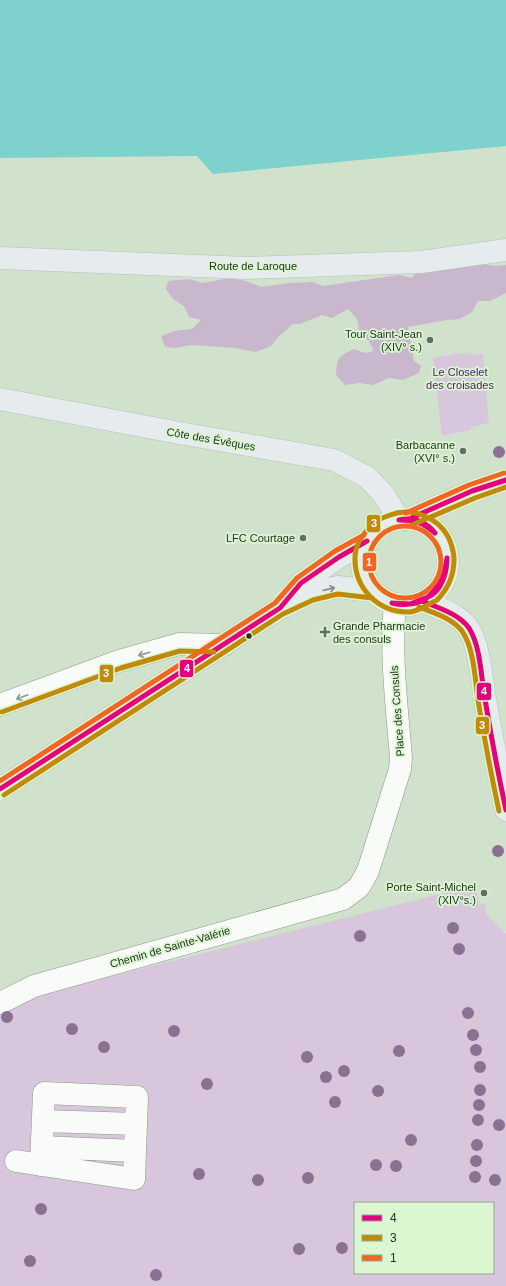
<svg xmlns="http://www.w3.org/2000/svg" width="506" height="1286" font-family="Helvetica,sans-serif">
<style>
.green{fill:#d8c6dd;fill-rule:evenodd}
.forest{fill:#c9b7ce}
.water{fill:#7ed1cd}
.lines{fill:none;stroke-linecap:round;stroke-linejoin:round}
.minor-casing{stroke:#8b9888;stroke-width:23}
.major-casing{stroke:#b7c0b5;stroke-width:23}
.minor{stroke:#f8fbf7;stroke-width:22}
.major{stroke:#e6ecee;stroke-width:22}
.bus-1-casing{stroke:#daf7d1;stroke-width:8}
.bus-2-casing{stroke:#daf7d1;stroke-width:8}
.bus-3-casing{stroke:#daf7d1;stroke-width:8}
.bus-1{stroke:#e5007d;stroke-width:5}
.bus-2{stroke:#c38909;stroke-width:5}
.bus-3{stroke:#f26522;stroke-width:5}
.tree{fill:#8b7191}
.oneway{stroke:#868f89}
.oneway2{stroke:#90968e}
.poi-dot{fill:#62705f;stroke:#daf7d1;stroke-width:1.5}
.bus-dot{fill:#273224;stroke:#daf7d1;stroke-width:1.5}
.labels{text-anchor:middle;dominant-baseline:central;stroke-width:3.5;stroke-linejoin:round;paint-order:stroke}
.street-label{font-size:11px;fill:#273224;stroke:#daf7d1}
.poi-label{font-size:11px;fill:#273224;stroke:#daf7d1;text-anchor:end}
.park-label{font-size:11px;fill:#511560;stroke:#daf7d1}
.line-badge{stroke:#daf7d1;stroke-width:1.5}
.badge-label{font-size:11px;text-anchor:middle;font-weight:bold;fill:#fff}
</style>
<rect width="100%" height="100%" fill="#d1e2cc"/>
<path class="green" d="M453,353L483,354L489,423L471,427V430L442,436L433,358L453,354Z
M476,885L479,904L484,903L487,915L506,934V1286H0V1014L44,993ZM355,1203H493V1273H355Z"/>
<path class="forest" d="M472,262L496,266L506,265V293L490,301H478L472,312L460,319L447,320L408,327L414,361L421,366L419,373L403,380L389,378L373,385L359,383L345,385L336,375C337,358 338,356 354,349L365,353L374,351L369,341L360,334L357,319L348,309L332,318L322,315L300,324H293L279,336L271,346L256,352L235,348L191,345L175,348L165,347L161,336L174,331L192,329L201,320L189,317L184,306L173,299L166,289L168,281L189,279L202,283L231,278L246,281L261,287L289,283L313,282L323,286L399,275L411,278L417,272Z"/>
<path class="water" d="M0,0H506V146L213,174L197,156L0,158Z"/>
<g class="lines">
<g class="minor-casing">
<path id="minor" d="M0,705L119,661L179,644L224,645
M0,1003L34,986L343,899L359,887L368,871L400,769L401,758C397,707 390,655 395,604
M43,1121L136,1124
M42,1147L135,1151
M16,1161L134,1179L137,1097L44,1093L41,1165"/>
</g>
<g class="major-casing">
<path id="major" d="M0,258L247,268L421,262L506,250
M0,399L174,432L334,460L367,477L384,495L399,519
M409,519L472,491L506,480
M362 562a43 43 0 1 1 86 0a43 43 0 1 1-86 0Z
M289,598L301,583L339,557L367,541
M422,601C438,608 459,614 469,629C479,644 482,681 485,699C492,736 498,773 506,810
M0,789L280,608L311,593L338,587L373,591"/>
</g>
<use href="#minor" class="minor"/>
<use href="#major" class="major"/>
<g class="bus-1-casing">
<path id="bus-1" d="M409,519L472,491L506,480
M399,520C415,520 423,523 435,533
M399,520C414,517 426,522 435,533
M428,597C441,584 445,576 447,558
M428,597C442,591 447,572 447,558
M422,601C438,608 458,613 469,628C481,647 481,678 485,699C491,736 498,773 506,810
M392,603L410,604L428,597
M392,603C403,606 418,605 428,597
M0,789L280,608L301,583L339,557L367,541"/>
</g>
<g class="bus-2-casing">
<path id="bus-2" d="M412,525L475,498L506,487
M435,601C427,605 419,611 410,612C378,613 354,588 355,557C355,546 361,538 367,530C373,522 381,518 390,515C415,506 445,520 452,547C453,551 454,555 454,559C454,575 448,589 437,600
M419,607C434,613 452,618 462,631C474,648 475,679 478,700C484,737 491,774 499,811
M2,712L121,668L180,651L214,652
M4,795L283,614L313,600L338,594L372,598"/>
</g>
<g class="bus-3-casing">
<path id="bus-3" d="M406,513L469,485L504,473
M369 562a36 36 0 1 1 72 0a36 36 0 1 1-72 0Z
M0,781L275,603L297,578L335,551L364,535"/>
</g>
<use href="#bus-1" class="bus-1"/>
<use href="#bus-2" class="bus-2"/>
<use href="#bus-3" class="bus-3"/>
</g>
<g class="tree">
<circle cx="499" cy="452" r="6"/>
<circle cx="498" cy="851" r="6"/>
<circle cx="453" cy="928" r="6"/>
<circle cx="360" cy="936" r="6"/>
<circle cx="459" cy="949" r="6"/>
<circle cx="468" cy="1013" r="6"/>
<circle cx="7" cy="1017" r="6"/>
<circle cx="72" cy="1029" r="6"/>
<circle cx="174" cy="1031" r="6"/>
<circle cx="473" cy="1035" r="6"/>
<circle cx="104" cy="1047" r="6"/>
<circle cx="476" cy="1050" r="6"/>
<circle cx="399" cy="1051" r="6"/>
<circle cx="307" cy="1057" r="6"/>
<circle cx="480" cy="1067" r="6"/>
<circle cx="344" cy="1071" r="6"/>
<circle cx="326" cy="1077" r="6"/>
<circle cx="207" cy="1084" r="6"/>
<circle cx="480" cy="1090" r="6"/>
<circle cx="378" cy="1091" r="6"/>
<circle cx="335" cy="1102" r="6"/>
<circle cx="479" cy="1105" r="6"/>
<circle cx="478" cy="1120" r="6"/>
<circle cx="499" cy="1125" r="6"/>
<circle cx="411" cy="1140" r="6"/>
<circle cx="477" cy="1145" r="6"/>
<circle cx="476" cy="1161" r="6"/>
<circle cx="376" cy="1165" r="6"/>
<circle cx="396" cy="1166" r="6"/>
<circle cx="199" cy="1174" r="6"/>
<circle cx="475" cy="1177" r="6"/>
<circle cx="308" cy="1178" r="6"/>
<circle cx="258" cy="1180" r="6"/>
<circle cx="495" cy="1180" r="6"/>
<circle cx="41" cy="1209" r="6"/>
<circle cx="342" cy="1248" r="6"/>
<circle cx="299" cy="1249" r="6"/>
<circle cx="30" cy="1261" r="6"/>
<circle cx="156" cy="1275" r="6"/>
</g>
<defs><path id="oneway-shaft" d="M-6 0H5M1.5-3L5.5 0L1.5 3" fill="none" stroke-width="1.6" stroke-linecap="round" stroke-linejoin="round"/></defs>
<use class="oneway" href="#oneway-shaft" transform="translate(329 589) rotate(-13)"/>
<g class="oneway2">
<use href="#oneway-shaft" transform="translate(144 654) rotate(164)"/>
<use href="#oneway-shaft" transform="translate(22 697) rotate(160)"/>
</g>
<g class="poi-dot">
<circle cx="430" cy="340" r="4"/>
<circle cx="463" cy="451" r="4"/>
<circle cx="303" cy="538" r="4"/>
<path d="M323 626h4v4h4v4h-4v4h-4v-4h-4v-4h4z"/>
<circle cx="484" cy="893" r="4"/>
</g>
<circle class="bus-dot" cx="249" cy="636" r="3.5"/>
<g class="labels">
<g class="street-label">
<text x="253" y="266">Route de Laroque</text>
<text transform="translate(211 439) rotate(10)">Côte des Évêques</text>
<text transform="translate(397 711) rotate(-94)">Place des Consuls</text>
<text transform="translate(170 947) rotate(-16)">Chemin de Sainte-Valérie</text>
</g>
<g class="poi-label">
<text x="422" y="334">Tour Saint-Jean<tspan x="422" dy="13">(XIV° s.)</tspan></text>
<text x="455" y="445">Barbacanne<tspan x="455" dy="13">(XVI° s.)</tspan></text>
<text x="295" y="538">LFC Courtage</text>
<text x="333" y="626" text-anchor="start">Grande Pharmacie<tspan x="333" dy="13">des consuls</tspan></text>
<text x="476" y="887">Porte Saint-Michel<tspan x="476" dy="13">(XIV°s.)</tspan></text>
</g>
<g class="park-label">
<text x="460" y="372">Le Closelet<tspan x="460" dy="13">des croisades</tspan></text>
</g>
</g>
<g class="line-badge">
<rect x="366" y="514" width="15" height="19" rx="4" fill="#c38909"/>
<rect x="362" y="552" width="15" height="20" rx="4" fill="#f26522"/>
<rect x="179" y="659" width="15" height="19" rx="4" fill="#e5007d"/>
<rect x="99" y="664" width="15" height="19" rx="4" fill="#c38909"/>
<rect x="476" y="682" width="16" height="19" rx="4" fill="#e5007d"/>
<rect x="475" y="716" width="15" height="19" rx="4" fill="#c38909"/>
</g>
<g class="badge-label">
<text x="374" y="527">3</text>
<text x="369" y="566">1</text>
<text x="187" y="672">4</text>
<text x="106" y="677">3</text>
<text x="484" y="695">4</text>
<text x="482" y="729">3</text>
</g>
<rect x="354" y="1202" width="140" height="72" fill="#daf7d1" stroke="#92a88c"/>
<rect x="362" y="1215" width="20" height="6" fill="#e5007d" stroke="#92a88c"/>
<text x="390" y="1222" font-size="12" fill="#273224">4</text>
<rect x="362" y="1235" width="20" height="6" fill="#c38909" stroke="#92a88c"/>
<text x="390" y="1242" font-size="12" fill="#273224">3</text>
<rect x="362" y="1255" width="20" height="6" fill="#f26522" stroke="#92a88c"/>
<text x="390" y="1262" font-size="12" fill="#273224">1</text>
</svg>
